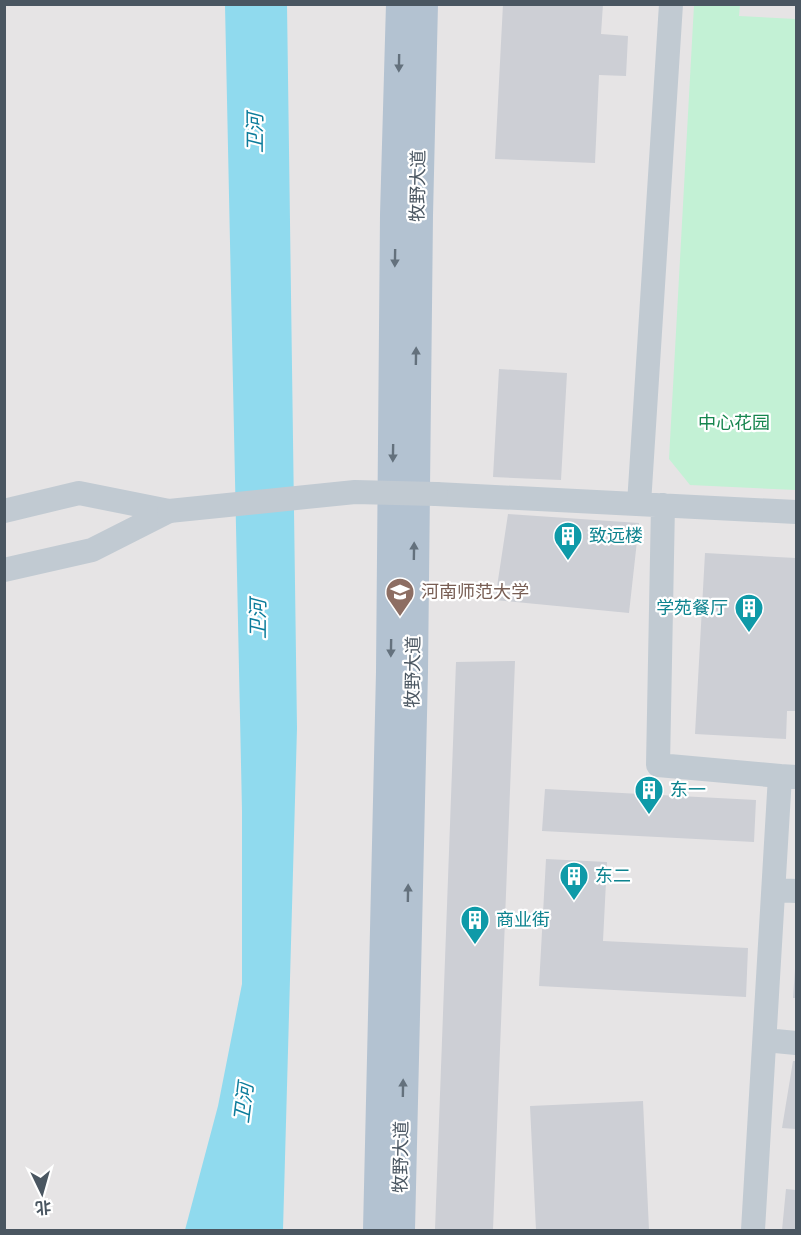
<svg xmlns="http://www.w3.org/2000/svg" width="801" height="1235" font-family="Jost,'Noto Sans SC',sans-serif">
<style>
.education{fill:#e6e4e5}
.green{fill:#c3f1d5}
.water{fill:#90daee}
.building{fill:#cdcfd5}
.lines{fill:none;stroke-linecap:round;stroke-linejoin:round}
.minor{stroke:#c1cad2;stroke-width:24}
.major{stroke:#b3c2d1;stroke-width:30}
.minor-bridge{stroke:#c1cad2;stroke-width:24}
.oneway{fill:#64717d}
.labels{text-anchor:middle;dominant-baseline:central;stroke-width:4.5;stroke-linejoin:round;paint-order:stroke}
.street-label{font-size:18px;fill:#4a5661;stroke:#fff}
.park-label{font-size:18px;fill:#17864f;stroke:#fff}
.culture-label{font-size:18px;fill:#0d838f;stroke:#fff;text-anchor:start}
.education-label{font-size:18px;fill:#785e54;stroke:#fff;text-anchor:start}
.water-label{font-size:20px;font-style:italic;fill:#0c7c9b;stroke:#fff}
</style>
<rect width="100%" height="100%" fill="#f5f3f3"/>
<path class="education" d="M5,5H796V1230H5Z"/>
<path class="green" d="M694,5H740L739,16L796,19V490L690,485L669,459Z"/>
<path class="water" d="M225,5H287L297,728L283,1230H185L218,1106L242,984V811Z"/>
<path class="building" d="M503,4H603L601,34L628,36L626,76L599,75L595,163L495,159Z
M499,369L567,373L561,480L493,477Z
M508,514L639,523L629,613L495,600Z
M705,553L796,558V711H787L786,739L695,734Z
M515,661L493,1230H435L456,662Z
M545,789L756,800L754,842L542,831Z
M546,859L607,862L603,941L748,948L746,997L539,986Z
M795,969H796V998H793Z
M793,1061H796V1129L782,1128Z
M643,1101L649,1230H536L530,1106Z
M786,1189L796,1190V1230H782Z"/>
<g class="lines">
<path class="minor" d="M436,494L796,512
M639,504L671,4
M663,505L658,765L780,776
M4,511L79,493L169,511
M4,570L92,550L169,511
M774,890L796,891
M765,1040L796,1043
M753,1230L780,776L796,777"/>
<path class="major" d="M378,1230L391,672L395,215L401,4
M400,1230L413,672L418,215L423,4"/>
<path class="minor-bridge" d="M169,511L355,492L436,494"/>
</g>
<defs><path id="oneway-solid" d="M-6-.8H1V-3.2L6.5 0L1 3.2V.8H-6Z" transform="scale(1.5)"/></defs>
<g class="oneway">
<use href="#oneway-solid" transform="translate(399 63) rotate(91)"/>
<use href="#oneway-solid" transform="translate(395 258) rotate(91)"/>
<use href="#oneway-solid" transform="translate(416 356) rotate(-89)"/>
<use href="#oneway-solid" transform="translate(393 453) rotate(91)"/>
<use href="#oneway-solid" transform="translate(414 551) rotate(-89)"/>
<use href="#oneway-solid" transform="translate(391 648) rotate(91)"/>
<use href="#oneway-solid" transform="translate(408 893) rotate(-89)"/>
<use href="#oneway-solid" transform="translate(403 1088) rotate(-89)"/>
</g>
<defs>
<g id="building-pin" transform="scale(1.5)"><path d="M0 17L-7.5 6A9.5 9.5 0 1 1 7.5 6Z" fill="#0f9aa8" stroke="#fff"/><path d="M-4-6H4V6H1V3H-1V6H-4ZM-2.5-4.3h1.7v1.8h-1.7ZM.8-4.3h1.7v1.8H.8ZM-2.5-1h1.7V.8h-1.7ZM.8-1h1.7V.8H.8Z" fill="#fff"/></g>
<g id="university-pin" transform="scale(1.5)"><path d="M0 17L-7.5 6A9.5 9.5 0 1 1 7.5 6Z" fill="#8d6e63" stroke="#fff"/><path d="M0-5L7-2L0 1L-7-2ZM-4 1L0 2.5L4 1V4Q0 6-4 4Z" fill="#fff"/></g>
</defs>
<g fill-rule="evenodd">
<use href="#building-pin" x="568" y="536"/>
<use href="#university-pin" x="400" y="592"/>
<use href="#building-pin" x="749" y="608"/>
<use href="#building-pin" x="649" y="790"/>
<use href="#building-pin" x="574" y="876"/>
<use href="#building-pin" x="475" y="920"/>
</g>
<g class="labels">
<g class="street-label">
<text transform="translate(418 186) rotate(-89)">牧野大道</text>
<text transform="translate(413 672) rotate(-89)">牧野大道</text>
<text transform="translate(401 1157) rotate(-89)">牧野大道</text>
</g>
<g class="park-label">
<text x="734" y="423">中心花园</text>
</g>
<g class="culture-label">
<text x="589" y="536">致远楼</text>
<text x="728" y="608" text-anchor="end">学苑餐厅</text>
<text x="670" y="790">东一</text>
<text x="595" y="876">东二</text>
<text x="496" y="920">商业街</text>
</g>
<g class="education-label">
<text x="421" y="592">河南师范大学</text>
</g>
<g class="water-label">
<text transform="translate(255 133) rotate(-90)">卫河</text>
<text transform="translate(258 619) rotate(-90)">卫河</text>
<text transform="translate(244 1103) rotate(-83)">卫河</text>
</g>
</g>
<rect width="801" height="1235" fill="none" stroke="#4a5661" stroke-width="12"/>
<g transform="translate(42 1193) rotate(175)" stroke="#ffffff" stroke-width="4.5" paint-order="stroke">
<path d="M0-4.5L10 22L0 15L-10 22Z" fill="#4a5661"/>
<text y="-9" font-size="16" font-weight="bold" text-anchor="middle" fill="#4a5661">北</text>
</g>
</svg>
